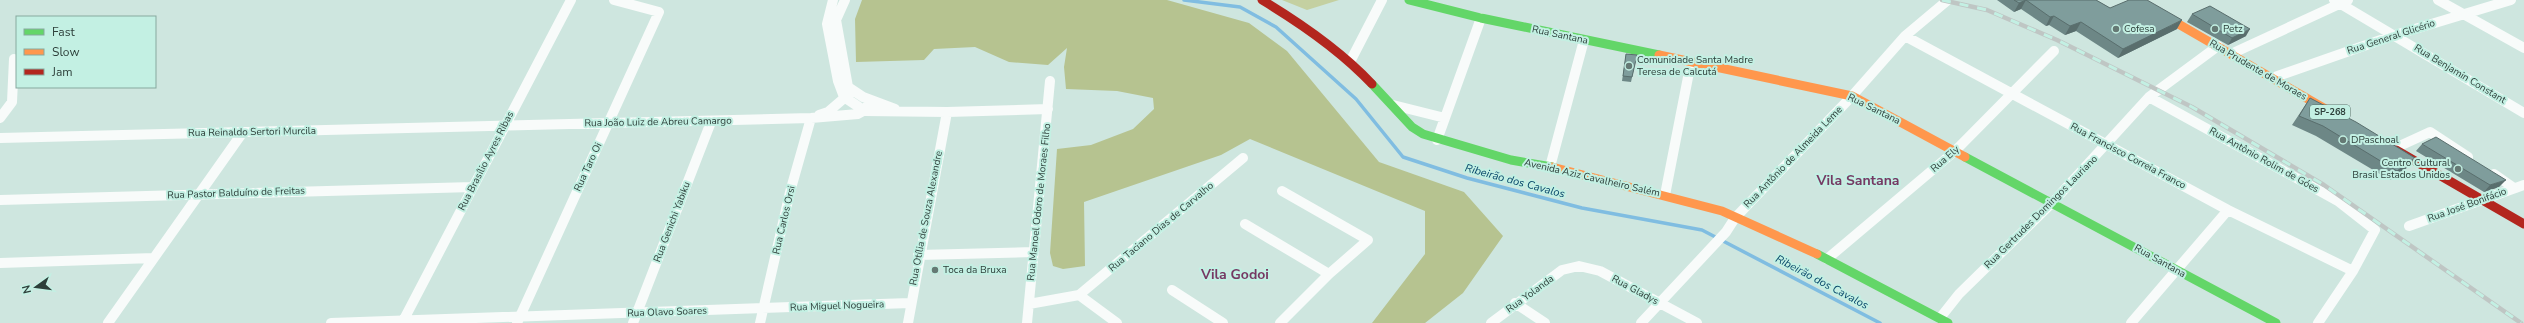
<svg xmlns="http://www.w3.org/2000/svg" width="2524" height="323" font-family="'Nunito Sans',sans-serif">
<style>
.green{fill:#c4d0a1}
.forest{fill:#b6c390}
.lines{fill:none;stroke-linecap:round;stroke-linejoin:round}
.stream{stroke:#80bde1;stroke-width:3.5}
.street{stroke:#f8fbfa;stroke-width:10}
.fast{stroke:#63d668;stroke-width:9}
.slow{stroke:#ff974d;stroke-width:9}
.jam{stroke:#b3261e;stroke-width:9}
.rail-casing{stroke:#bfc6c4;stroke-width:4.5}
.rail{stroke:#c3f0e3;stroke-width:3;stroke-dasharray:9;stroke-linecap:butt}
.wall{fill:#6d8786}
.shaded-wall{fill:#596e6d}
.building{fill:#7f9d9c;stroke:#596e6d}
.poi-dot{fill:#657974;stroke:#c3f0e3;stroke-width:1.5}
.labels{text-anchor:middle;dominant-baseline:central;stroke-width:4;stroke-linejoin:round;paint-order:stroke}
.shield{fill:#c3f0e3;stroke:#5a746d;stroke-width:1}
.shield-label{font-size:9px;font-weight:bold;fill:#2d3f3a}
.poi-label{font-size:10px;fill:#2d3f3a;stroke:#c3f0e3;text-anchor:start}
.street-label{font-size:10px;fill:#2d3f3a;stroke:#c3f0e3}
.water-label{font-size:11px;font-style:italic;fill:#074669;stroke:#c3f0e3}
.district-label{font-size:14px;font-weight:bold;fill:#753963;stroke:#c3f0e3}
</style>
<rect width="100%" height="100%" fill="#cee6df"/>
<path class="green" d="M1282,0H1339L1307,10Z"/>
<path class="forest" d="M862,0H1167L1249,23L1287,51L1379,162L1464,192L1503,236L1463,293L1425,323H1372L1425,254V211L1250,139L1221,155L1084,202L1085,266L1063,269L1053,266L1050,253L1057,149L1091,145L1133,129L1154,109L1153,98L1117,91L1066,89L1064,67L1067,48L1048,65L1009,62L975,47L934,49L924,60L856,62L855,19Z"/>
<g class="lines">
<path class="stream" d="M1184,0L1240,7L1276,27L1356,99L1403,157L1467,178L1582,208L1702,230L1880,323"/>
<path class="street" d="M833,0L827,24L838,81L844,97L865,111L947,112L1048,109
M845,0L836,20L848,87L863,97L895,109
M2334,0L2524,113
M2438,0L2524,48
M1905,36L2228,210L2353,271
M2231,54L2348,0
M1351,60L1382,0
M2272,78L2395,35L2511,0
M2149,97L2338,201L2375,230L2353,271L2318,323
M1393,105L1445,118
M819,115L828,112L849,94
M0,118L12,102L14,59
M0,138L811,118L858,114L867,109L869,100
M1437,140L1481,18
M2393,149L2430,132L2468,157
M1550,167L1584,40
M2494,174L2514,188
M1665,195L1691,62
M0,200L473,187
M1245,224L1329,274
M2409,226L2524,185
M918,255L1034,252
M1827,259L1955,151L2054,51
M0,263L154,258
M1172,290L1223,323
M1079,295L1243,158
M1515,303L1545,323
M1029,304L1079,295L1117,323
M1940,318L1959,294L2053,202L2149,97L2218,46
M108,323L243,132
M331,323L910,303
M402,323L571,0
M517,323L659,12L614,0
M633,323L711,122
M760,323L790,192L811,118
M908,323L947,112
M1027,323L1050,81
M1280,323L1329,274L1368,240L1282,191
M1491,323L1562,270L1579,266L1600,271L1697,323
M1641,323L1726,232L1735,218L1852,96L1905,36L1948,0
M2131,323L2228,210"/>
<path class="fast" d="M1409,0L1481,18L1659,55
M1372,84L1412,127L1423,134L1511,160L1552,167
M1965,157L2276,323
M1817,254L1948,323"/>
<path class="slow" d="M2137,0L2327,110
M1659,55L1852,96L1965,157
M1552,167L1722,211L1817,254"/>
<path class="jam" d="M1262,0C1302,24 1340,50 1372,84
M2396,150L2524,224"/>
<g class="rail-casing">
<path id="rail" d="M1942,0L1987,10L2057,40L2192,107L2324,185L2521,323"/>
</g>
<use href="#rail" class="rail"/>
</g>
<path class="wall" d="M1997,0H2096L2110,8L2177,29L2118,58L2076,31L2065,35L2049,25L2046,26L2021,9L2014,12Z
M2192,14L2246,36L2228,45L2187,22Z
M1626,54L1637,55L1631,82L1622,81Z
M2310,98L2408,167L2390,180L2316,136L2292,125Z
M2422,144L2499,187L2484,192L2416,151Z"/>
<path class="shaded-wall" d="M2026,0L2021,9L2014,12L2019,3Z
M2054,16L2049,25L2046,26L2050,17Z
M2182,20L2177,29L2118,58L2123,49Z
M2081,22L2076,31L2065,35L2070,26Z
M2250,29L2246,36L2228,45L2232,38Z
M2415,158L2408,167L2390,180L2397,171Z
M2506,180L2499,187L2484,192L2490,185Z"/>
<path class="building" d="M2014,0H2096L2110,8L2129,0H2147L2182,20L2123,49L2081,22L2070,26L2054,16L2050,17L2026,0L2019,3Z
M2210,6L2250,29L2232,38L2192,14Z
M1626,54L1637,55L1632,77L1623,76Z
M2310,98L2356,122L2415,158L2397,171L2323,126L2299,116Z
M2436,137L2506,180L2490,185L2422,144Z"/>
<g class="poi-dot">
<circle cx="2116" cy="29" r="4"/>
<circle cx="2215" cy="29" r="4"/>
<circle cx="1629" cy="66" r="4"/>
<circle cx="2343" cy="140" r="4"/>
<circle cx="2458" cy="169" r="4"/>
<circle cx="935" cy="270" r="4"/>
</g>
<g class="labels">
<rect class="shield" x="2310" y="105" width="40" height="14" rx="3"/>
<g class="shield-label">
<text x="2330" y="112">SP-268</text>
</g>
<g class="poi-label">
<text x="2124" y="29">Cofesa</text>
<text x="2223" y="29">Petz</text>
<text x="1637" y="60">Comunidade Santa Madre<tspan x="1637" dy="12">Teresa de Calcutá</tspan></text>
<text x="2351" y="140">DPaschoal</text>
<text x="2450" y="163" text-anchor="end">Centro Cultural<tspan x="2450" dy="12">Brasil Estados Unidos</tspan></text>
<text x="943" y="270">Toca da Bruxa</text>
</g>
<g class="street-label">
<text transform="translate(1560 35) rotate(12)">Rua Santana</text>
<text transform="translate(2391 37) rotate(-18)">Rua General Glicério</text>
<text transform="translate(2258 70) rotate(30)">Rua Prudente de Moraes</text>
<text transform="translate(2460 74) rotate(31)">Rua Benjamin Constant</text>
<text transform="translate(1874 109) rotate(26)">Rua Santana</text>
<text transform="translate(658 122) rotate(-1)">Rua João Luiz de Abreu Camargo</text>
<text transform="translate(252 132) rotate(-1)">Rua Reinaldo Sertori Murcila</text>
<text transform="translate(2128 156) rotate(28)">Rua Francisco Correia Franco</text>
<text transform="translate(1793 157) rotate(-46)">Rua Antônio de Almeida Leme</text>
<text transform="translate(1945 159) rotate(-41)">Rua Ely</text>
<text transform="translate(2264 160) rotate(29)">Rua Antônio Rolim de Góes</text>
<text transform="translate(486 161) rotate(-63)">Rua Brasílio Ayres Ribas</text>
<text transform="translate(588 167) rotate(-65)">Rua Taro Oi</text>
<text transform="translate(1592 178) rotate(13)">Avenida Aziz Cavalheiro Salém</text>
<text transform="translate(236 193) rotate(-2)">Rua Pastor Balduíno de Freitas</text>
<text transform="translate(1039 202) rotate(-84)">Rua Manoel Odoro de Moraes Filho</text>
<text transform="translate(2467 205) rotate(-20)">Rua José Bonifácio</text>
<text transform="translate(2041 212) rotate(-45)">Rua Gertrudes Domingos Lauriano</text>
<text transform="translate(926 218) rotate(-79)">Rua Otília de Souza Alexandre</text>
<text transform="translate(784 220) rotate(-77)">Rua Carlos Orsi</text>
<text transform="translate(672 222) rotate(-69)">Rua Genichi Yabiku</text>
<text transform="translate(1161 227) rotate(-40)">Rua Taciano Dias de Carvalho</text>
<text transform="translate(2160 261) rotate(29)">Rua Santana</text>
<text transform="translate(1635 290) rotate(28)">Rua Gladys</text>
<text transform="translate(1530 294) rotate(-36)">Rua Yolanda</text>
<text transform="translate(837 306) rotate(-2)">Rua Miguel Nogueira</text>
<text transform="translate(667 312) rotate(-2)">Rua Olavo Soares</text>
</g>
<g class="water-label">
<text transform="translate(1515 181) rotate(15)">Ribeirão dos Cavalos</text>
<text transform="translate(1822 282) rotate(28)">Ribeirão dos Cavalos</text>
</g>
<g class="district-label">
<text x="1858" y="180">Vila Santana</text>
<text x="1235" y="274">Vila Godoi</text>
</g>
</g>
<rect x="16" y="16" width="140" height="72" fill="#c3f0e3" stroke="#87a99f"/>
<rect x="24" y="29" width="20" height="6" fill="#63d668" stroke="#87a99f"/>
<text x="52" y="36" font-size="12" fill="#2d3f3a">Fast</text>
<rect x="24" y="49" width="20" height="6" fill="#ff974d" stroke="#87a99f"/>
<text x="52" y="56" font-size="12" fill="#2d3f3a">Slow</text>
<rect x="24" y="69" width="20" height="6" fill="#b3261e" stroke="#87a99f"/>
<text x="52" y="76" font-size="12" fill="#2d3f3a">Jam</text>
<g transform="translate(36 287) rotate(256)" stroke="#c3f0e3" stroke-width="3" paint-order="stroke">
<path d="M0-3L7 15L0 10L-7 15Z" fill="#2d3f3a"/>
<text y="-6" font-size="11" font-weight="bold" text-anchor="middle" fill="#2d3f3a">N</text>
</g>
</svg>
